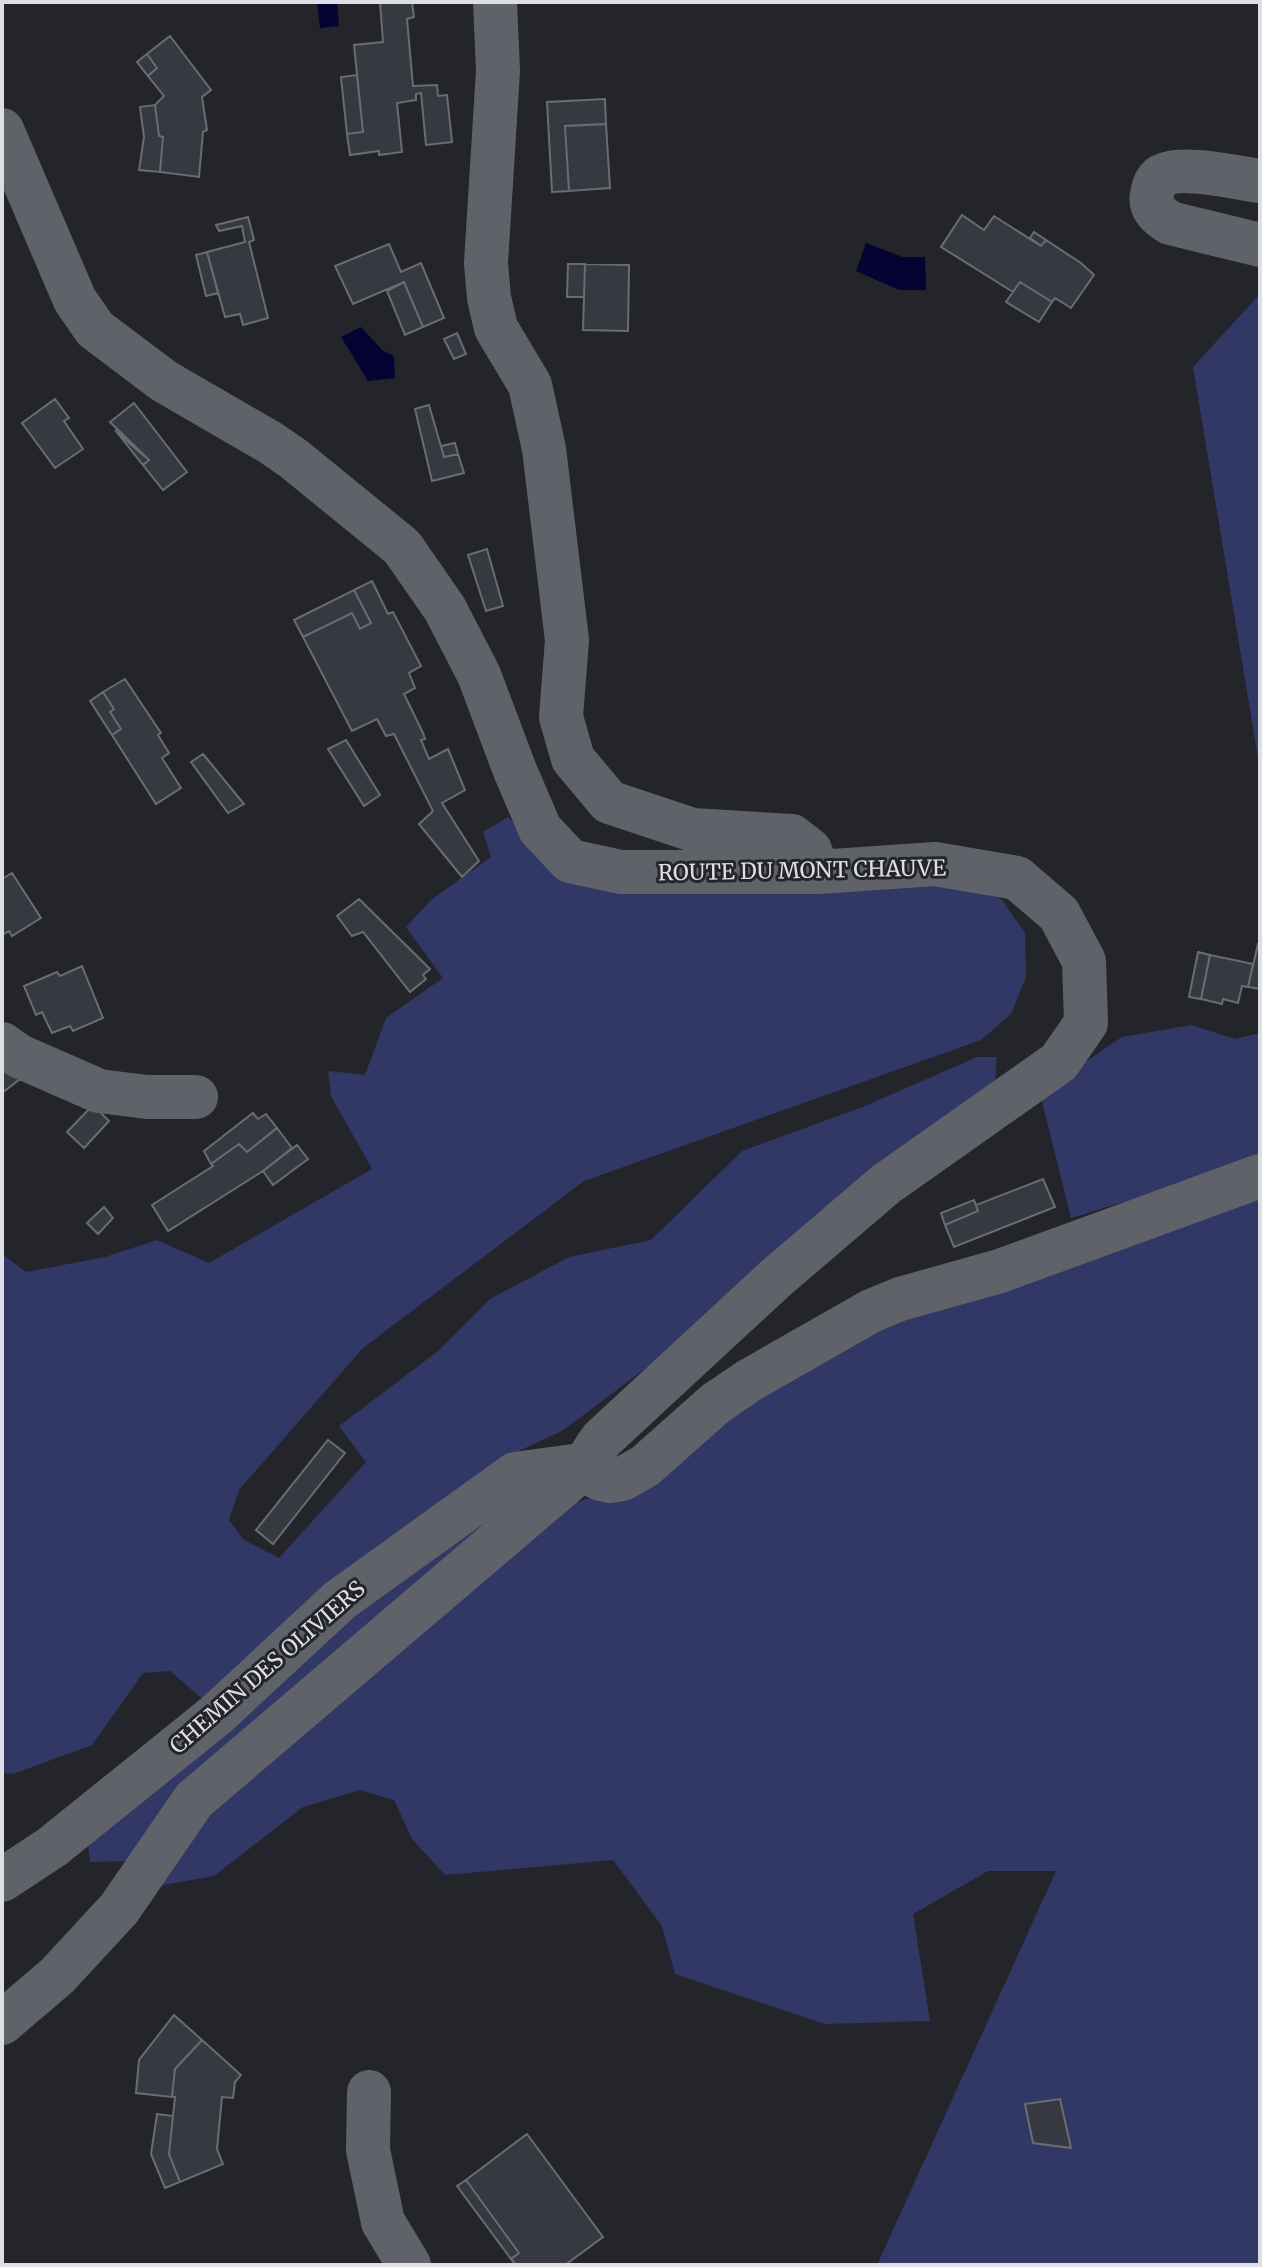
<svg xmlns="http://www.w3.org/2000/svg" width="1262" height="2267" font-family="Merriweather,serif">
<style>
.green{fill:#313866}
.water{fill:#060232}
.building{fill:#373940;stroke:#6a6c74;stroke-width:2}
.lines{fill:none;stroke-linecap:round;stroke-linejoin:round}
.minor{stroke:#60626a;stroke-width:44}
.labels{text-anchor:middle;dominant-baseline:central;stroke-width:6;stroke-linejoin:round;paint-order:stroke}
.street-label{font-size:22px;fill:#dedfe4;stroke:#23252b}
</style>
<rect width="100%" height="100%" fill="#23252b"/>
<path class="green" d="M1260,294V770L1193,367Z
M508,817L525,834L551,869L973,882L1002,900L1025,933L1026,977L1011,1014L981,1040L584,1181L363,1348L239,1490L229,1520L244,1540L279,1558L366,1462L339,1426L438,1351L490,1299L569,1257L651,1240L742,1151L865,1106L977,1057H997L995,1082L670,1350L562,1431L495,1462L206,1702L170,1671L143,1673L92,1745L13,1774L2,1773V1254L26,1272L105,1257L157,1240L209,1263L372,1169L331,1096L328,1071L365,1075L386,1018L443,978L406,927L432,899L491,857L483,832Z
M1191,1025L1235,1039L1260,1033V1157L1236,1168L1071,1218L1040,1093L1122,1037Z
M1260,1181V2265H877L1056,1871H988L913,1914L930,2021L825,2024L675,1974L662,1926L613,1860L445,1875L412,1839L394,1800L360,1790L303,1807L214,1876L152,1887L134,1861L90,1862L87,1837L496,1498L574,1503L621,1487L862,1326Z"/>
<path class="water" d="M317,2H337L339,26L320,28Z
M866,243L903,257H925L926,290H899L856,271Z
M361,327L382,350L394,356L395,378L368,381L341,337Z"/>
<path class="building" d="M368,2H412L414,17L407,19L413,86L437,85L438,96L447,95L452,142L426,145L421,93L416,94V100L397,103L402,152L379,155V151L350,155L347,134L363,132L354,45L383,42L380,2Z
M170,36L211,90L202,97L207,130L203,132L199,177L160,172L163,137L159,136L155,105L164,96L148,76L157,68L147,54Z
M147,54L157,68L148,76L137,62Z
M357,75L363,132L347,134L341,77Z
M605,99L606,124L565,126L569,191L552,192L547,102Z
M155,105L159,136L163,137L160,172L139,170L144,137L140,107Z
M606,124L610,188L569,191L565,126Z
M962,215L984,230L994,216L1041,246L1046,240L1081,263L1094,275L1071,308L1055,298L1052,302L1020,282L1013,292L941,247Z
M248,217L254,240L249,242L268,318L243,325L240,314L225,317L207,252L245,242L242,226L219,231L216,225Z
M1034,232L1046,240L1041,246L1030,238Z
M389,244L401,272L421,263L444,318L423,327L404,282L353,304L335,266Z
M207,252L218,293L206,296L196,255Z
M568,264H585L584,297H567Z
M585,264L629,265L628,331L583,330Z
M404,282L423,327L405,335L387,291Z
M1020,282L1052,302L1039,322L1006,302Z
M457,333L466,354L454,359L444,339Z
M55,399L69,418L64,421L83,449L55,468L22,423Z
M134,403L187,472L163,490L143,465L149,460L110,422Z
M429,405L444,457L458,454L464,473L432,481L415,409Z
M115,430L129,443L149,460L143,465Z
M455,443L458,454L444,457L441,446Z
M487,549L503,606L486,611L468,555Z
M372,581L388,614L393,612L421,666L409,673L415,688L404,694L423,733L425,739L421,740L429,759L448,749L465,790L442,803L479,861L462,877L419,824L433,811L394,734L386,736L377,719L352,731L303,637L352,613L360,629L371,623L354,590Z
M354,590L371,623L360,629L352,613L303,637L294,620Z
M125,679L161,733L158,735L169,753L162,758L181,788L156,804L112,735L121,729L110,712L114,709L103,692Z
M103,692L114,709L110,712L121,729L112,735L90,701Z
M346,740L380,795L364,806L328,749Z
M203,754L244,804L228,813L191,762Z
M12,873L41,918L12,936L9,931L2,935V879Z
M359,899L430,969L423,975L426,979L410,992L363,932L352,936L337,916Z
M1258,944L1260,945V989L1248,987Z
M1198,952L1210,955L1201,999L1189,997Z
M1210,955L1253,964L1248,987L1242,986L1238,1003L1223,999L1222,1004L1201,999Z
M82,966L103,1018L73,1031L70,1026L52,1033L42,1012L36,1015L24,986L57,972L60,976Z
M2,1056L29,1072L2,1093Z
M93,1105L109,1121L84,1148L67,1132Z
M253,1113L258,1119L266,1114L277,1128L247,1152L239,1144L211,1164L204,1151Z
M277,1128L292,1148L263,1171L168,1231L152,1205L213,1166L211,1164L239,1144L247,1152Z
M297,1145L308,1159L273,1185L263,1171Z
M1043,1179L1055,1207L954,1247L945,1225L978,1211L976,1205Z
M974,1200L978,1211L945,1225L941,1213Z
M104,1207L113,1218L98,1234L87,1223Z
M328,1440L345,1453L273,1544L256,1530Z
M174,2015L202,2040L175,2069L172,2097L136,2093L139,2060Z
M202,2040L241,2075L235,2082L233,2098L222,2097L217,2149L223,2164L180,2182L169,2154L175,2097H172L175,2069Z
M1060,2099L1071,2148L1033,2143L1025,2104Z
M157,2114L173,2116L169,2154L180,2182L165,2188L151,2154Z
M527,2134L603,2237L565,2265H516L511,2259L519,2253L466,2180Z
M466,2180L519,2253L511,2259L457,2186Z"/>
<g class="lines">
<path class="minor" d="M495,2L498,71L486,263L489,298L496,328L530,385L544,449L567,640L561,717L573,759L609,802L693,830L792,836L810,850L818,872
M2,130L75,300L95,329L164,381L271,443L294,459L402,547L445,609L479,675L514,768L540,829L570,861L621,872H818L935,864L1017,878L1059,914L1084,961L1086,1023L1059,1062L886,1184L776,1278L602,1439C593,1451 586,1459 591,1474L601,1479L610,1481L622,1479L645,1466L716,1403L750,1380L871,1311L900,1299L1000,1271L1260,1176
M1260,181C1238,178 1178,164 1160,177C1155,181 1153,188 1152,194C1149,208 1159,216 1170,223L1260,245
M2,1044L19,1056L99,1091L147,1097H196
M2,1880L52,1847L216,1715L340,1600L515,1474L588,1464
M2,2023L57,1976L119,1909L194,1800L588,1464
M369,2092L368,2150L383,2222L409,2265"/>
</g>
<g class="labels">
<g class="street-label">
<text transform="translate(802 870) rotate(-1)">ROUTE DU MONT CHAUVE</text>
<text transform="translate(267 1667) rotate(-41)">CHEMIN DES OLIVIERS</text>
</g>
</g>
<rect width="1262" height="2267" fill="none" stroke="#dedfe4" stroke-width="8"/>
</svg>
